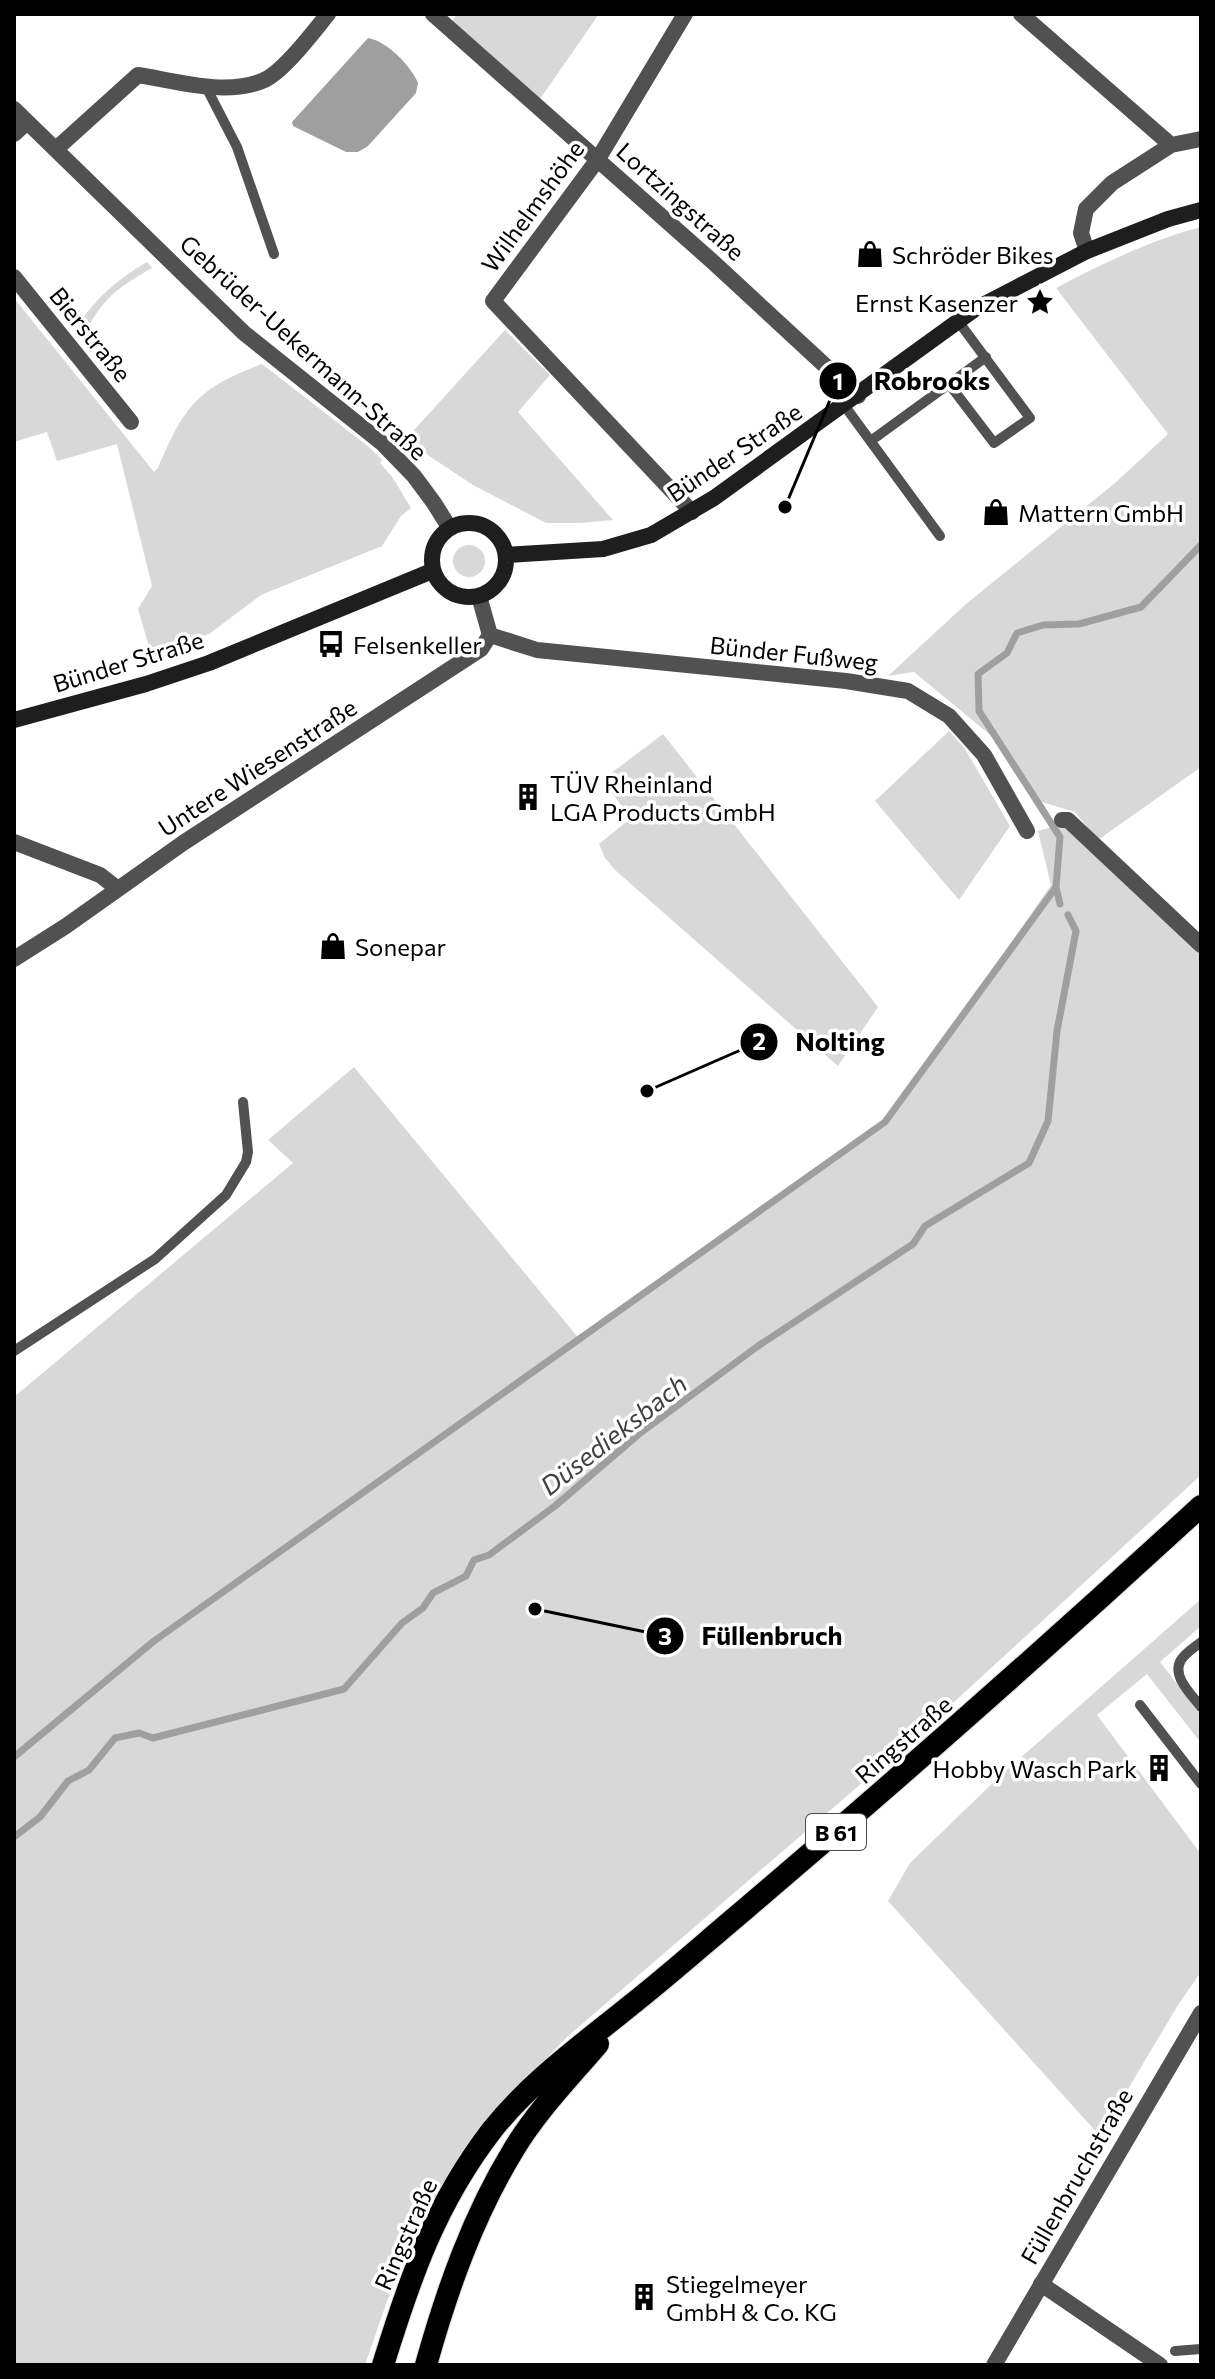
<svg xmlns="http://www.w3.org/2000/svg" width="1215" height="2379" font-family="Commissioner,sans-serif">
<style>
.green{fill:#d8d8d8}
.water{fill:#9f9f9f}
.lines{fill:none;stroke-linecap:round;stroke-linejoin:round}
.stream{stroke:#9f9f9f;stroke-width:7}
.trunk-casing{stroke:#dbdbdb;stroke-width:24}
.service{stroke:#515151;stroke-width:10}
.minor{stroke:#515151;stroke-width:16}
.tertiary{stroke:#515151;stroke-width:16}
.secondary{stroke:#1e1e1e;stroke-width:16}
.trunk{stroke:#000;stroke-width:22}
.labels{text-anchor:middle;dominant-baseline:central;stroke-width:7;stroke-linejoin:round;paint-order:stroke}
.shield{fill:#fff;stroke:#4c4c4c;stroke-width:2}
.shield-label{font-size:22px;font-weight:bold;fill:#000}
.street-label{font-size:24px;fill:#000;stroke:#fff}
.poi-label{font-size:24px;fill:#000;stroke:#fff;text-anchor:start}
.water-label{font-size:26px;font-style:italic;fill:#404040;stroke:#fff}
.leader{fill:none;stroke:#000;stroke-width:3}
.callout-dot{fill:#000;stroke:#fff;stroke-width:3}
.mark-label{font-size:24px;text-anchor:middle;font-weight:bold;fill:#fff}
.callout-label{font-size:26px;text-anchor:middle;font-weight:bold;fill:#000;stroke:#fff;stroke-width:7;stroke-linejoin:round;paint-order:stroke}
</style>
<rect width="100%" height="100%" fill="#fff"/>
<path class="green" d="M457,14H599L540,99L451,23Z
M1201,227V767L1098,840L1075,812L1035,800L1000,743L914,672L888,676L966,604L1115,483L1168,434L1056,288C1103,263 1149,241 1201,227Z
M147,262L152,268C115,289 101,300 82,339L75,331C95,298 114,282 147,262Z
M14,298L154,472L158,468C185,405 197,389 262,364L369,447L382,460L380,463L393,478L411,508L401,516L382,546L261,595L209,634L151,654L138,609L152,586L117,444L57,461L47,432L14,442Z
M505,330L550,375L518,412L613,520L580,523H546L473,485L405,440Z
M453 561a16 16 0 1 1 32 0a16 16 0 1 1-32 0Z
M949,731L965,749L1010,826L959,900L875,801Z
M663,734L878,1007L838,1066L615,870L605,858L599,844L631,818L602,780Z
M1066,823L1201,953V1475L927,1727L568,2036L490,2117L444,2185L418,2229L386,2304L365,2365H14V1397L293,1163L268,1140L354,1067L581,1341L886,1123L1051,885L1038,831Z
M1201,1599V1626L1160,1662L1201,1715V1743L1147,1674L1097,1715L1201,1854V1972L1178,2005L1100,2136L888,1901L910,1863L1002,1774Z"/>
<path class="water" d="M368,38C388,42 410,65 418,83L416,93L368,146L358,152H346L293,126L292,122Z"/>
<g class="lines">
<path class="stream" d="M1060,904L1056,887L1060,837L979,711L978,674L1007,653L1017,633L1043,625L1079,624L1141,607L1201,545
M14,1757L154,1641L885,1122L1056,887
M14,1837L40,1817L68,1781L89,1770L115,1738L139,1733L153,1738L344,1689L402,1623L423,1608L433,1593L466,1576L474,1560L489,1555L555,1506L639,1434L758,1346L913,1244L925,1226L1029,1163L1048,1121L1057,1031L1076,931L1068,915"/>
<g class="trunk-casing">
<path id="trunk" d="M383,2365C410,2278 435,2204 492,2130C531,2081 583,2044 631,2005C669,1975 706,1942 743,1911C898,1779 1051,1644 1201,1506
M426,2365C447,2290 473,2216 514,2149C537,2111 569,2078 598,2044"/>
</g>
<path class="service" d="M205,85L237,147L274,254
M958,321L1030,418L994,443L949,384L986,357
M844,405L940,536
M872,440L949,384
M14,1351L155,1259L226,1195L246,1162L248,1152L243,1102
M1201,1642C1195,1647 1185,1653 1181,1660C1171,1676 1192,1695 1201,1707
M1140,1705L1201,1784
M1175,2351L1201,2349"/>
<path class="minor" d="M433,14L713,262L858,396
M685,14L598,159L493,301L692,512
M1021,14L1171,145
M14,109L244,333L382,443L414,476L434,503L449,527
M14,134L27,122
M56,149L138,75C177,81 224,96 262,81C282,74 314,31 328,14
M1087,251L1081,233L1086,209L1112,183L1171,145L1201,139
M14,277L131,422
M490,635L537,650L846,681L908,691L949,716L984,755L1027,831
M1062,820H1068L1201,945
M14,842L100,875L118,889
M14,959L66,926L183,843L481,649L490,635L479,596
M1041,2284L1160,2365"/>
<path class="tertiary" d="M994,2365L1201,2013"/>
<path class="secondary" d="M432 560a37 37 0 1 1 74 0a37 37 0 1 1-74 0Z
M506,555L603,549L651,535L714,498L975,309L1087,251L1168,219L1201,210
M14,720L146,684L209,663L432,571"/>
<use href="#trunk" class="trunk"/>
</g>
<defs>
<g id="shop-bare" transform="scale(2.16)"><path d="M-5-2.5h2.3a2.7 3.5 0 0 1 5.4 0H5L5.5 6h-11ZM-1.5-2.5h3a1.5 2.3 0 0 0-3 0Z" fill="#000" stroke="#fff" stroke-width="2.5" paint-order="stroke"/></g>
<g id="sight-bare" transform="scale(2.16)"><path d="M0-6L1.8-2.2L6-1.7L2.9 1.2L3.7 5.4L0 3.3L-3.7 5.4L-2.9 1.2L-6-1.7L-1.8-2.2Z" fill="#000" stroke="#fff" stroke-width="2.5" paint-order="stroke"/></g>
<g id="bus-bare" transform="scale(2.16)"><path d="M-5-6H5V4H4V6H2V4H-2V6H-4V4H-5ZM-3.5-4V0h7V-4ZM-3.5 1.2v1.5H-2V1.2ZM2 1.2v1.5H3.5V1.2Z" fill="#000" stroke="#fff" stroke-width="2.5" paint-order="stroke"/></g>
<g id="building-bare" transform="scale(2.16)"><path d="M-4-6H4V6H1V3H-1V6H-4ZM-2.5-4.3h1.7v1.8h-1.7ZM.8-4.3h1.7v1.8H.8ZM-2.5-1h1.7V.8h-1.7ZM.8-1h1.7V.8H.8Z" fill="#000" stroke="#fff" stroke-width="2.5" paint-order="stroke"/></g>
</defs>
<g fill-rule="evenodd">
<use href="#shop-bare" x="870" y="254"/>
<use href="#sight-bare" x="1040" y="302"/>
<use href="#shop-bare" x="996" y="512"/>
<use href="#bus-bare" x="331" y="644"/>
<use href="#building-bare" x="528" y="797"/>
<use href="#shop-bare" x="333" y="946"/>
<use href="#building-bare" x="1159" y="1768"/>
<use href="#building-bare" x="644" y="2297"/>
</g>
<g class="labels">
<rect class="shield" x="806" y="1814" width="60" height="36" rx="6"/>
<g class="shield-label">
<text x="836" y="1832">B 61</text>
</g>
<g class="street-label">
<text transform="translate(681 201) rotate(42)">Lortzingstraße</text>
<text transform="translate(532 206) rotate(-54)">Wilhelmshöhe</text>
<text transform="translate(91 334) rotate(51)">Bierstraße</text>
<text transform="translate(304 347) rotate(42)">Gebrüder-Uekermann-Straße</text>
<text transform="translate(734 452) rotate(-34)">Bünder Straße</text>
<text transform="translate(794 653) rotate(6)">Bünder Fußweg</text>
<text transform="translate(128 661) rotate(-17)">Bünder Straße</text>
<text transform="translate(257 767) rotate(-33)">Untere Wiesenstraße</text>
<text transform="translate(903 1739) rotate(-41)">Ringstraße</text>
<text transform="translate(1076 2176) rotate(-60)">Füllenbruchstraße</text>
<text transform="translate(405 2234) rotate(-66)">Ringstraße</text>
</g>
<g class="poi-label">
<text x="892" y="254">Schröder Bikes</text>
<text x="1018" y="302" text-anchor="end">Ernst Kasenzer</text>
<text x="1018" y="512">Mattern GmbH</text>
<text x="353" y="644">Felsenkeller</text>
<text x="550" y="783">TÜV Rheinland<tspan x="550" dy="28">LGA Products GmbH</tspan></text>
<text x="355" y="946">Sonepar</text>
<text x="1137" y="1768" text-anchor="end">Hobby Wasch Park</text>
<text x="666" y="2283">Stiegelmeyer<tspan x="666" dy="28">GmbH &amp; Co. KG</tspan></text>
</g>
<g class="water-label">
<text transform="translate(613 1434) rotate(-38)">Düsedieksbach</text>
</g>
</g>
<path class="leader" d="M785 507L838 381M647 1091L759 1042M535 1609L665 1636"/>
<g class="callout-dot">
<circle cx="785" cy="507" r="8"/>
<circle cx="647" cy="1091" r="8"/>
<circle cx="535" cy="1609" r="8"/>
<circle cx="838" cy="381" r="20"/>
<circle cx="759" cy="1042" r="20"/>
<circle cx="665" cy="1636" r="20"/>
</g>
<g class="mark-label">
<text x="838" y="390">1</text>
<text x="759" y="1050">2</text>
<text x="665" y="1645">3</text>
</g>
<g class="callout-label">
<text x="932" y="390">Robrooks</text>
<text x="840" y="1051">Nolting</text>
<text x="772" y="1645">Füllenbruch</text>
</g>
<rect width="1215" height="2379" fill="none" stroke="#000000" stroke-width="32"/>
</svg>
